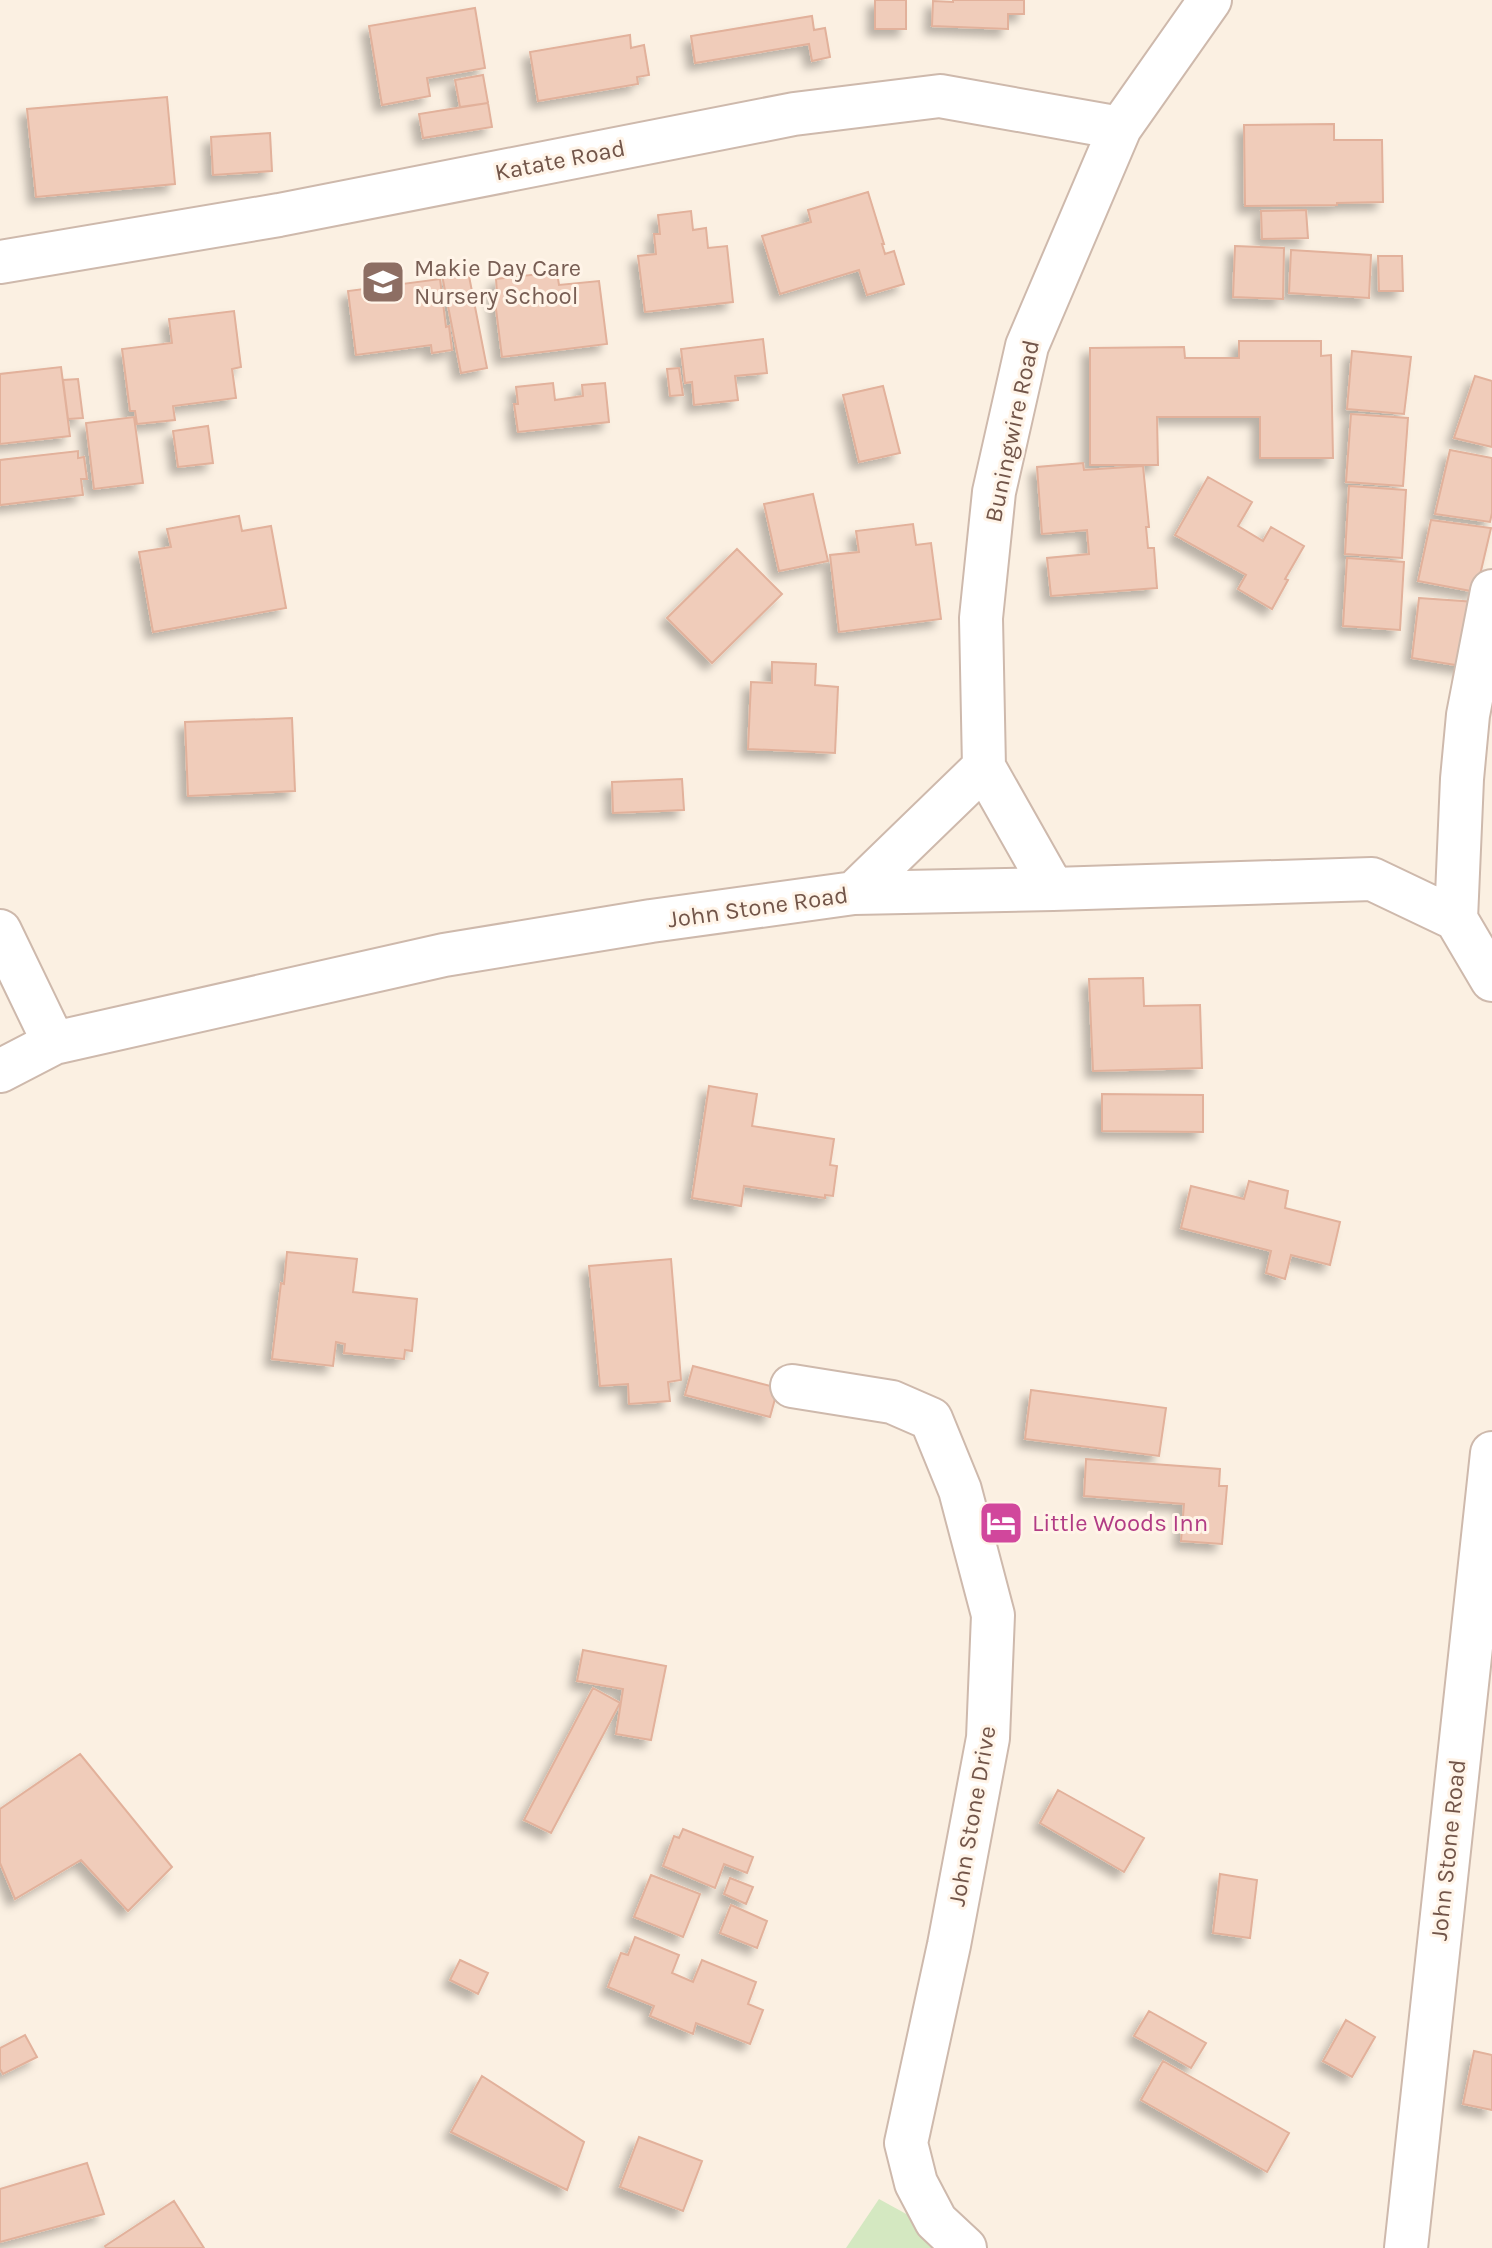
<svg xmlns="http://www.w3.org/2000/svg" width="1492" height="2248" font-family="Karla,sans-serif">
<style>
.green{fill:#d4e8c1}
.building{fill:#f0ccba;stroke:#e2b19b;stroke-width:2;filter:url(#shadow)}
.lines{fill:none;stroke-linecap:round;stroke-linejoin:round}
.minor-casing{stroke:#ceb9ac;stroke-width:46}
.minor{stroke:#fff;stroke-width:42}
.labels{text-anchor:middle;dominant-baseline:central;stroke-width:6;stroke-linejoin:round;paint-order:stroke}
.street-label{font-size:24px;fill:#725549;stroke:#fff4e8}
.education-label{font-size:24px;fill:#785e54;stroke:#fff4e8;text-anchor:start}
.hotel-label{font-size:24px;fill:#b23c85;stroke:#fff4e8;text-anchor:start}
</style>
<defs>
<filter id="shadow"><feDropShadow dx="-7" dy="7" stdDeviation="4" flood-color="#0004"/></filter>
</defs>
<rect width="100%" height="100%" fill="#fbf0e2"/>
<path class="green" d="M879,2199L968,2248H846Z"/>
<path class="building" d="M875,0H906V29H875Z
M953,0H1024V14H1008V29L932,26L933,1L953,2Z
M475,8L485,68L427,78L430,96L382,105L369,26Z
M812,16L814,30L825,28L830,57L812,61L809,44L695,63L691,36Z
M630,35L631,48L644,45L649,75L637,77L638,84L538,101L530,52Z
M483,75L488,103L460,107L455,80Z
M167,97L175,184L36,197L27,109Z
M488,103L492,127L423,138L419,114Z
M1334,124V140H1382L1383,202L1337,203V205L1245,206L1244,125Z
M270,133L272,171L213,175L211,137Z
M868,192L884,244H882L885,254L894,251L904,284L867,295L859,270L780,294L762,236L811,222L808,210Z
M1306,210L1308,238L1262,239L1261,211Z
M691,211L693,230L706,228L708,248L727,246L733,302L645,312L638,256L656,254L654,234H660L658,215Z
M1235,246L1284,248L1283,299L1233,297Z
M1291,250L1371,255L1369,298L1289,293Z
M1378,256H1402L1403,291H1379Z
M468,271L487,368L461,373L442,275Z
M557,272L559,285L599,281L607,344L502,357L494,293H497L496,279Z
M440,279L446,327L449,326L452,350L432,353L431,345L356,355L348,291Z
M234,311L241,367L232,369L236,398L173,406L175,420L137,424L135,411H130L122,349L172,343L169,319Z
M763,339L767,373L735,376L738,400L694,405L692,382L685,383L681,349Z
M1239,341H1321V356L1331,355L1333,458H1260V417H1157L1158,465H1090V348L1184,347L1185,358H1239Z
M1352,351L1411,357L1404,414L1347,409Z
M61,367L70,436L0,444V374Z
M679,368L683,395L670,396L667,369Z
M1475,376L1492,381V447L1454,438Z
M78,379L83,418L68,419L63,380Z
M553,383L555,400L583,396L582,385L605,383L609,422L518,432L514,404H518L516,387Z
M883,386L900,453L859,462L843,395Z
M1351,414L1408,418L1403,486L1346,482Z
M134,417L143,483L94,489L86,423Z
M208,426L213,463L178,467L173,431Z
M1450,450L1492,458V513L1490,522L1435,514Z
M78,451V458L84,457L87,479H81L83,495L0,505V460Z
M1083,463L1084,470L1143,466L1149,527H1146L1148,548H1154L1157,588L1051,596L1047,558L1089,554L1087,530L1042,534L1037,467Z
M1208,477L1252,502L1238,526L1263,541L1271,527L1304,546L1285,579L1288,580L1272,609L1238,589L1246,575L1175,535Z
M1349,486L1406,490L1402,558L1345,554Z
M813,494L828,561L779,571L764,504Z
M239,516L242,531L271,526L286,608L153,632L139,552L171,547L167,529Z
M1431,520L1491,528L1476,592L1418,581Z
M913,524L916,545L931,543L941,619L839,632L830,555L859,552L856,531Z
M737,549L782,594L712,663L667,618Z
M1347,558L1404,562L1400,630L1343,626Z
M1419,598L1476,602L1468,667L1412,658Z
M772,662L816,664L815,685L838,687L835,753L748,749L751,682L772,683Z
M292,718L295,791L188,796L185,722Z
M682,779L684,810L613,813L612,782Z
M1143,978L1144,1006L1200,1005L1202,1068L1093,1071L1089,979Z
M709,1086L757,1094L752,1126L834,1139L830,1165L837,1166L833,1196L825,1195V1198L744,1186L741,1206L692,1198Z
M1102,1094L1203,1095V1132L1102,1131Z
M1249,1181L1288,1191L1285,1208L1340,1222L1330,1265L1291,1255L1285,1279L1266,1273L1271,1251L1181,1228L1191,1186L1244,1199Z
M287,1252L357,1259L353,1292L417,1299L412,1351L405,1350L404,1359L344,1353L345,1344L336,1342L333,1366L272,1359L281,1283L284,1284Z
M671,1259L681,1380L668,1382L670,1401L629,1404L628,1384L600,1386L589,1266Z
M693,1366L778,1388L770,1417L685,1395Z
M1031,1390L1166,1408L1159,1456L1025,1439Z
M1086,1459L1220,1469L1219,1486H1227L1222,1544L1181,1541L1184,1504L1084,1496Z
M583,1650L666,1666L651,1740L616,1734L623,1689L577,1681Z
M593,1688L620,1703L551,1833L524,1820Z
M80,1754L172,1867L128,1911L81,1860L15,1899L0,1863V1809Z
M1058,1790L1144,1838L1124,1872L1040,1823Z
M683,1829L753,1857L747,1873L724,1864L715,1888L663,1866L674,1836L679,1838Z
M1220,1874L1257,1880L1250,1938L1213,1933Z
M651,1875L700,1894L683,1937L634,1917Z
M730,1878L753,1887L746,1904L724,1894Z
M731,1905L767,1921L757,1948L720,1933Z
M635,1937L679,1955L672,1973L693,1982L702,1960L756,1982L748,2004L763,2010L750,2044L696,2023L693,2034L650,2016L654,2006L608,1987L621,1953L628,1955Z
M460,1960L488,1973L478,1994L450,1980Z
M1149,2011L1206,2043L1191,2068L1134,2036Z
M1346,2020L1375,2037L1352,2077L1323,2061Z
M25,2035L37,2057L3,2074L0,2069V2048Z
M1474,2051L1492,2055V2110L1463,2104Z
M1163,2061L1289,2133L1267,2172L1141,2100Z
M482,2076L584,2142L567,2190L451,2132Z
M639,2137L702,2161L683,2211L620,2187Z
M87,2163L104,2214L0,2242V2189Z
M174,2201L204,2248H106L105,2246Z"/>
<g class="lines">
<g class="minor-casing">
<path id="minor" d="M0,262L279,215L794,114L940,96L1120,128
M1053,889L984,767L981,618L994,492L1027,346L1120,128L1210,0
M854,893L984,767
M1456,919L1462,779L1468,715L1492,591
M0,931L54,1043
M0,1071L54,1043L444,955L651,921L854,893L1053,889L1372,879L1456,919L1492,980
M792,1386L892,1402L931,1419L960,1490L993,1615L988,1738L949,1945L906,2143L916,2183L936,2221L965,2248
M1406,2248L1492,1453"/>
</g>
<use href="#minor" class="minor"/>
</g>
<defs>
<g id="school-square" transform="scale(2.3)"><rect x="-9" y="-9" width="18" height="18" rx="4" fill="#8d6e63" stroke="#fff4e8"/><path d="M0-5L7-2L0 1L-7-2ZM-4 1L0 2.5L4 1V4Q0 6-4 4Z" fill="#fff"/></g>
<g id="hotel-square" transform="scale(2.3)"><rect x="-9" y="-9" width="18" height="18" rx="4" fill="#d1479c" stroke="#fff4e8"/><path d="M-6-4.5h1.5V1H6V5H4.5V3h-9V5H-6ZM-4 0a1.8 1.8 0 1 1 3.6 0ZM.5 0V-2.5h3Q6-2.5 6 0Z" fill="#fff"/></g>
</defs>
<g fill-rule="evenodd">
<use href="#school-square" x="383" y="282"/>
<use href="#hotel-square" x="1001" y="1523"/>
</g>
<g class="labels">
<g class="street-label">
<text transform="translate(560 160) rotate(-11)">Katate Road</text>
<text transform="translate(1012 431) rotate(-78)">Buningwire Road</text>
<text transform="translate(758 907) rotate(-8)">John Stone Road</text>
<text transform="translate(972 1816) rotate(-80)">John Stone Drive</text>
<text transform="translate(1448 1850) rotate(-84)">John Stone Road</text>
</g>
<g class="education-label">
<text x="414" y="268">Makie Day Care<tspan x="414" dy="28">Nursery School</tspan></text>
</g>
<g class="hotel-label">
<text x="1032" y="1523">Little Woods Inn</text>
</g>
</g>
</svg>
